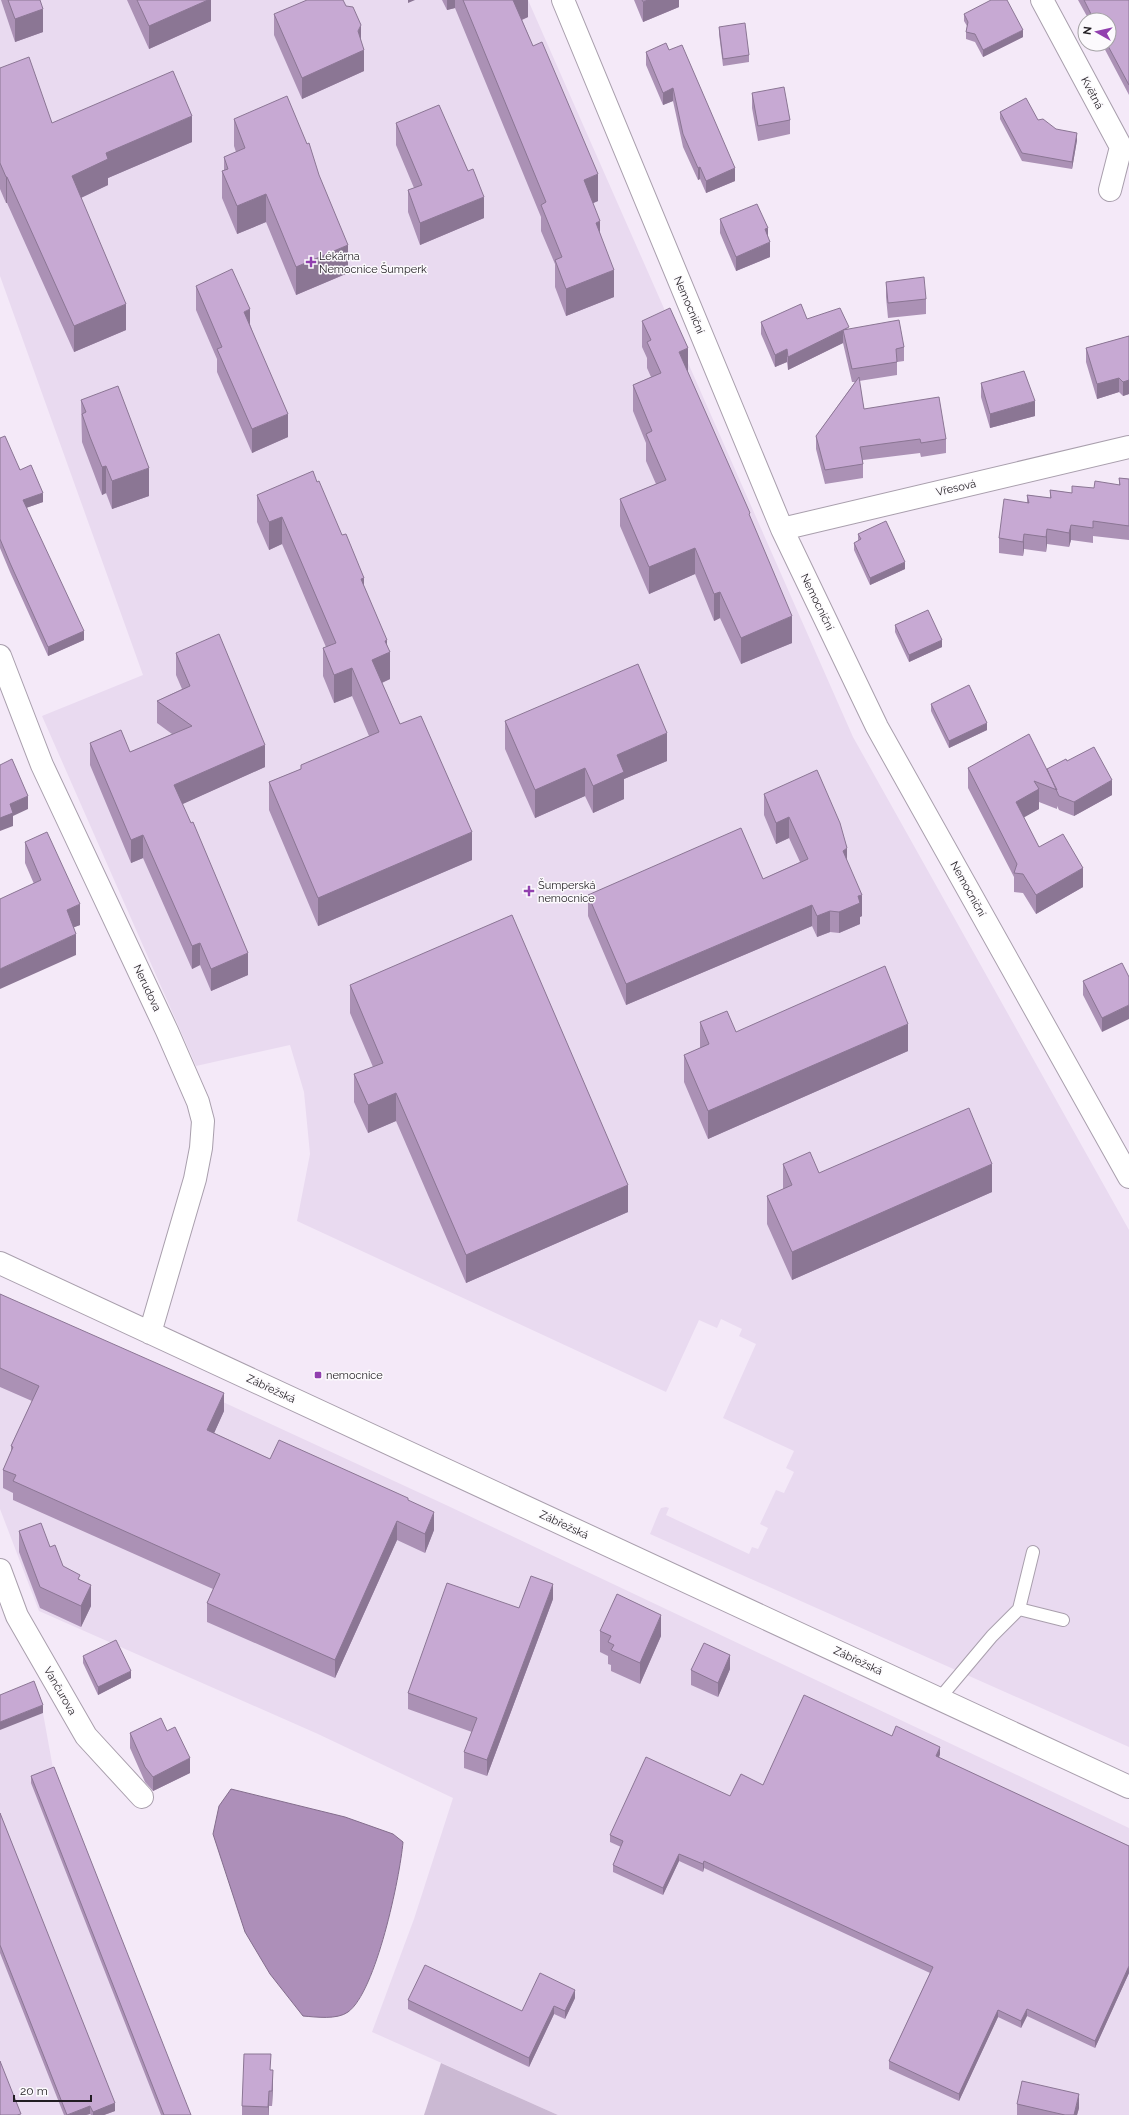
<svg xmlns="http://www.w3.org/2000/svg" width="1129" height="2115" font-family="Raleway,sans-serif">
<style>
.built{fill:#e9daf0}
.green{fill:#cbb9d3}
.water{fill:#ad8fb9;stroke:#836d8c}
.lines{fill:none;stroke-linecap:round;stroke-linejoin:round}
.lane-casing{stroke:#a99fad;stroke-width:14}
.street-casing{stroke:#a99fad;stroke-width:24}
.lane{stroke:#fff;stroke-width:12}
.street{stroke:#fff;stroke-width:22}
.wall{fill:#ab91b5}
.shaded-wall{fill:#8b7694}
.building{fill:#c7a9d3;stroke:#8b7694}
.poi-dot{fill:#9140af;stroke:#fcfafd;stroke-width:1.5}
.labels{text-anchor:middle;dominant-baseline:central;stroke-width:3;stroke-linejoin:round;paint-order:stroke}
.street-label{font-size:11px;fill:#211d22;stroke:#fcfafd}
.poi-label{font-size:11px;fill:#211d22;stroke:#fcfafd;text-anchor:start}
</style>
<rect width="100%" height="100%" fill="#f4e9f8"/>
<path class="built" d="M0,0H528L853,737L1129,1230V1747L650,1534L659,1512L661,1508L666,1507L669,1508L666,1515L749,1554L752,1547L758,1549L768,1528L760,1524L776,1490L784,1493L794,1472L786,1468L794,1451L723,1418L756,1344L739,1336L742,1329L721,1319L717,1328L699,1320L666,1392L297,1221L310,1154L304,1092L290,1045L196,1066L42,716L143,675L0,276Z
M0,1299L446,1505L1129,1828V2115H558L372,2032L414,1919L453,1798L318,1734L39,1611L0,1509Z
M34,1689L43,1713L54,1774L188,2115H0V1702Z"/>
<path class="green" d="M441,2063L558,2115H424Z"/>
<path class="water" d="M231,1789L345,1817L393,1834L403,1842C400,1877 376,1992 348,2012C337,2020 316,2017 303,2016L270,1974L245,1932L213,1834L219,1806Z"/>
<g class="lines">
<g class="lane-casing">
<path id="lane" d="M1019,1609L1063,1620
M939,1699L992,1636L1019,1609L1033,1552"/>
</g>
<g class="street-casing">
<path id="street" d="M563,0L782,529L877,727L1129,1177
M1042,0L1121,147L1110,190
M782,529L1129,447
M0,656L42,765L167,1031L198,1102L203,1121L201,1148L195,1179L150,1333
M0,1263L1129,1787
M0,1570L17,1616L86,1736L142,1797"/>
</g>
<use href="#lane" class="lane"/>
<use href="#street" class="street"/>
</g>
<path class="wall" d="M1,0H40L43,32L15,42Z
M127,0H211V21L149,49Z
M442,0H528V17L522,20L598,201L593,203L600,233L614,297L566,316L555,287V264L541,231V217L455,8L447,10Z
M634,0H679V7L643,22Z
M1078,0H1129V95L1102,44H1109V20H1089Z
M274,14L361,41L364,71L302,99L274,35Z
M964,14L1023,37L983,57L975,42L966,39V32L967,26L964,21Z
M719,27L749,55V62L723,66L719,34Z
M669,50L735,181L706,193L700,179L698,180L683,147L673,101L663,105L646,65V52Z
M0,68L52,123L192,142L108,178V185L81,198L126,330L74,352L7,203H6L0,189Z
M752,93L790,120V134L758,141L752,108Z
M1000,112L1038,120L1077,140L1072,169L1022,161L1000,119Z
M234,119L348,273L296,295L266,222L237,234L222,198V171L224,170V157L236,152L234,146Z
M396,123L484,218L420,245L408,212V190L414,188L396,145Z
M720,219L770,257L736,271L720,233Z
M886,282L926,299V314L888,318L886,297Z
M196,286L250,324L288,437L252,453L217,372V359L196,310Z
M807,319L849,329L904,347V361L897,362V375L859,381L864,409L946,439V453L921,457L920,453L863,460V478L825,484L816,449V436L855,382H852L843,343L788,370L787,362L775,367L761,334V322Z
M642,321L688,372L750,517L792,643L741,664L720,618L714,621L695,574L649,594L620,526V499L656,484L646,461V443L633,411V385L651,377L647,368V358L642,347Z
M1129,336V394L1123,396L1119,392L1097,399L1086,362V348Z
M981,383L1035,416L990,428L981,397Z
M81,400L149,496L112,509L106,493L102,495L82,442Z
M0,438L20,470L43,502L26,508L84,640L48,656L10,572L0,548Z
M1119,478L1129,479V540L1093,536V543L1071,540L1069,547L1047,544L1046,552L1024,549L1023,556L999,553V538L1027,503V495L1050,498V490L1072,493L1094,488L1119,485Z
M257,495L364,586L387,644L390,679L382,683L400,724L472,860L318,926L269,810V782L301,769L369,736L352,696L334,703L323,676V648L326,647L282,544L269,550L257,522Z
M858,534L905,569L870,585L854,550V543L858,541Z
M895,625L942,647L909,662L895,632Z
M176,653L265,767L182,804L248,975L211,991L200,965L192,969L143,858L131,863L90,765V743L130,752L172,734L157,723V701L182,689L176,675Z
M931,704L987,730L949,748L931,711Z
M505,721L667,761L624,779V799L593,813L585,796L535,818L505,749Z
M1067,761L1112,795L1074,816L1059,810L1057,806V809L1039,802V809L1023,817L1039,847L1083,887L1036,914L1023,893L1014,892V877L968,788V768L1047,769Z
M764,794L847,861L862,916L860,917V924L839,933L830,932L817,937L812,926L626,1005L588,916V895L763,879L800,862L789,838L776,844L764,815Z
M25,842L80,925L74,927L76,955L34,884L25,863Z
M1122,963L1102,1032L1083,995V981Z
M350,985L628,1212L466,1283L396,1121L368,1133L354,1102V1074L373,1067L350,1013Z
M700,1022L736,1032L908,1051L708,1139L684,1082V1055L700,1048Z
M783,1164L819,1173L992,1192L792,1280L767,1224V1196L783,1189Z
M0,1294L224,1411L214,1433L270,1459L408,1500L434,1530L425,1553L397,1540L335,1678L207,1622V1603L213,1589L13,1500V1493L3,1488V1470L11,1452V1446L32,1401L0,1387Z
M19,1531L50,1547L63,1566L80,1580L91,1606L81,1627L40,1608L19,1552Z
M553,1599L487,1776L464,1768V1752L472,1732L408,1709V1693L519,1608Z
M600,1631L661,1636L640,1684L611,1671V1665L608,1664V1656L600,1652Z
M83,1656L131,1678L98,1695L83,1663Z
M730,1669L718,1697L691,1685V1670Z
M167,1731L190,1773L153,1791L145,1782L130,1748V1733Z
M892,1736L940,1754L939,1758L1129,1846V1973L1095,2048L1027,2016L1021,2028L998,2017L959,2101L889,2069V2061L930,1973L704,1868L703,1872L679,1861L663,1895L613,1872V1865L621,1847L610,1842V1835L763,1785Z
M31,1776L191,2115H161L31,1783Z
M0,1813L115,2111L104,2115H91L90,2114L86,2115H64L0,1953Z
M575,1998L565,2019L554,2014L529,2067L408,2009V2000L522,2011Z
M271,2070L273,2084L272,2106H269V2115H242V2106Z
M1017,2104L1079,2108L1077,2115H1017Z"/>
<path class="shaded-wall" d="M208,0H211V21L149,49V26Z
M408,0H415L408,3Z
M447,0H455V8L447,10Z
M512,0H528V17L512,24Z
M648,0H679V7L643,22V2Z
M43,9V32L15,42V19Z
M361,25V46L358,31Z
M1023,30V37L983,57V50Z
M364,50V71L302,99V78Z
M673,88V101L663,105V93Z
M192,116V142L108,178V185L72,202V176L106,153Z
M1077,133V140L1072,169V162Z
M700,167V179L698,180V168Z
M735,168V181L706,193V181Z
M598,174V201L584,207V180Z
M6,177H7V203H6Z
M266,194V222L237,234V206Z
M484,197V218L420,245V223Z
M600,221V248L596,223Z
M768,228V243L765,229Z
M770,242V257L736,271V257Z
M348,245V273L296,295V267Z
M614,270V297L566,316V289Z
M126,304V330L74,352V326Z
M250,309V333L244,312Z
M843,330V343L788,370V357Z
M688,348V374L679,352Z
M787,349V362L775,367V355Z
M1119,378V392L1097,399V384Z
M1129,380V394L1123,396V382Z
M1035,401V416L990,428V414Z
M288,414V437L252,453V429Z
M106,466V493L102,495V467Z
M149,468V496L112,509V481Z
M43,493V502L23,509V500Z
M282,517V544L269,550V522Z
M1071,525V540L1069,547V533Z
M1047,529V544L1046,552V537Z
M1024,534V549L1023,556V542Z
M695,548V574L649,594V567Z
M905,562V569L870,585V578Z
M364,578V605L361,579Z
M720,592V618L714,621V594Z
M792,616V643L741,664V638Z
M84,631V640L48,656V647Z
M387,640V653L390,652V679L372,687V660L385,641Z
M942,640V647L909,662V655Z
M352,668V696L334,703V675Z
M987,723V730L949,748V741Z
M667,733V761L624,779V799L593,813V786L617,755Z
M265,745V767L174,808V785Z
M585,768V796L535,818V790Z
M1112,780V795L1074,816V802Z
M1039,789V809L1016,822V802Z
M28,796V809L13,816V826L0,831V818L10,804Z
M789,817V838L776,844V823Z
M472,832V860L318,926V898Z
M143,835V858L131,863V840Z
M847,848V869L843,851Z
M1083,868V887L1036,914V895Z
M862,895V916L860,917V924L839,933V912L858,896Z
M80,904V925L67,930V910Z
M812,905V926L626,1005V984Z
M830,911V932L817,937V916Z
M76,934V955L0,989V969Z
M200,943V965L192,969V946Z
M248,953V975L211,991V969Z
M1129,1005V1019L1102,1032V1018Z
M908,1024V1051L708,1139V1111Z
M396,1093V1121L368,1133V1105Z
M992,1164V1192L792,1280V1252Z
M628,1185V1212L466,1283V1255Z
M224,1393V1411L207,1449V1430Z
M434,1512V1530L425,1553V1534Z
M397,1521V1540L335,1678V1660Z
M553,1584V1599L487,1776V1760Z
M91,1585V1606L81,1627V1606Z
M661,1615V1636L640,1684V1663Z
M730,1655V1669L718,1697V1683Z
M131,1671V1678L98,1695V1687Z
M43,1705V1713L0,1730V1722Z
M940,1747V1754L936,1764V1756Z
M190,1758V1773L153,1791V1777Z
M679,1854V1861L663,1895V1888Z
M704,1861V1868L703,1872V1864Z
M1129,1966V1973L1095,2048V2041Z
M575,1990V1998L565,2019V2011Z
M554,2006V2014L529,2067V2058Z
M1027,2009V2016L1021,2028V2021Z
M998,2010V2017L959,2101V2094Z
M273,2070V2084L272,2106V2091Z
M269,2091V2106L268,2115V2107Z
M1079,2094V2108L1077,2115H1074Z
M115,2103V2111L104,2115H93V2112Z
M90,2106V2114L86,2115H68Z"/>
<path class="building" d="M8,0H40L43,9L15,19Z
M137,0H208L149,26Z
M307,0H343L346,6L353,7L361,25L358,31L364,50L302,78L274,14Z
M463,0H513L533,46L542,42L598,174L584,180L600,221L596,223L614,270L566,289L555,260L562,257L541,205L546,202Z
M642,0H648L643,2Z
M991,0H1007L1023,30L983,50L975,34L966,32L968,22L964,14Z
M1084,0H1129V85L1107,44H1109V20H1094Z
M745,23L749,55L723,59L719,27Z
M666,43L669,50L682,45L735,168L706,181L700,167L698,168L683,134L673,88L663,93L646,52Z
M29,57L52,123L173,71L192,116L106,153L108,159L72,176L126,304L74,326L7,177H6L0,163V68Z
M784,87L790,120L758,126L752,93Z
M287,96L307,144L309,143L319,175L348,245L296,267L266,194L237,206L222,171L228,169L224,157L245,148L234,119Z
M1026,98L1038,120L1043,119L1056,129L1077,133L1072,162L1022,153L1000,112Z
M439,105L468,171L473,169L484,197L420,223L408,190L422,185L396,123Z
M757,204L768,228L765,229L770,242L736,257L720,219Z
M232,269L250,309L244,312L288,414L252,429L217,349L222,347L196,286Z
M924,277L926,299L888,303L886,282Z
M801,304L807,319L840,308L849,327L788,357L787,349L775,355L761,322Z
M670,308L688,348L679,352L750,513L749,514L792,616L741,638L720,592L714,594L695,548L649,567L620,499L666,480L646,434L652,431L633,385L661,373L647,342L651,340L642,321Z
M899,320L904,347L896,349L897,362L852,369L843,330Z
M1129,336V380L1123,382L1119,378L1097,384L1086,348Z
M1024,371L1035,401L990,414L981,383Z
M859,377L864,409L939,397L946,439L921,443L920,439L860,447L863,464L825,470L816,436Z
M118,386L149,468L112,481L106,466L102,467L90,437L82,414L86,412L81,400Z
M5,436L20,470L31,465L43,493L23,500L84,631L48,647L10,563L0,539V438Z
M313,471L317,482L319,481L342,535L346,534L364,578L361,579L387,640L385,641L390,652L372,660L400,724L421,716L472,832L318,898L269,782L301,769V765L379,732L352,668L334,675L323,648L336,643L282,517L269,522L257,495Z
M1119,478L1129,479V526L1093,521V528L1071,525L1069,533L1047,529L1046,537L1024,534L1023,542L999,538L1004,499L1029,503L1027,495L1051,498L1050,490L1072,493V486L1094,488L1095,481L1120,485Z
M886,521L905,562L870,578L854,543L861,539L858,534Z
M928,610L942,640L909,655L895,625Z
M219,634L265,745L174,785L191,823L193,822L248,953L211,969L200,943L192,946L143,835L131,840L90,743L121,730L130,752L192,726L157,701L190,686L176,653Z
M638,664L667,733L617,755L624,772L593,786L585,768L535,790L505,721Z
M969,685L987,723L949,741L931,704Z
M1029,734L1057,790L1034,781L1039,789L1016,802L1039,847L1063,834L1083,868L1036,895L1023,874L1014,873L1017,864L968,768Z
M1094,747L1112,780L1074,802L1059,796L1047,769L1066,759L1067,761Z
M12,759L28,796L10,804L13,813L0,818V765Z
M817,770L840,823L847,848L843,851L862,895L858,896L860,903L839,912L830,911L817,916L812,905L626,984L588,895L741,828L763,879L808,859L789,817L776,823L764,794Z
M47,832L80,904L67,910L76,934L0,969V899L41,880L25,842Z
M512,915L628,1185L466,1255L396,1093L368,1105L354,1074L383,1063L350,985Z
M1122,963L1129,977V1005L1102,1018L1083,981Z
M885,966L908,1024L708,1111L684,1055L709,1044L700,1022L727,1011L736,1032Z
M969,1108L992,1164L792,1252L767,1196L792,1185L783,1164L810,1152L819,1173Z
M0,1294L224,1393L207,1430L270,1459L279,1440L408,1498V1500L434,1512L425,1534L397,1521L335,1660L207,1603L220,1574L13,1481L16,1475L3,1470L13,1447L11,1446L39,1386L0,1368Z
M41,1523L50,1547L55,1545L63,1566L80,1575L78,1579L91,1585L81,1606L40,1587L19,1531Z
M531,1576L553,1584L487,1760L464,1752L477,1718L408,1693L447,1583L519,1608Z
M617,1594L661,1615L640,1663L611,1650L614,1645L608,1642L611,1636L600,1631Z
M116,1640L131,1671L98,1687L83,1656Z
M704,1643L730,1655L718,1683L691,1670Z
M34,1681L43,1705L0,1722V1695Z
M804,1695L892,1736L896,1726L940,1747L936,1756L1129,1846V1966L1095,2041L1027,2009L1021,2021L998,2010L959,2094L889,2061L933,1967L704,1861L703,1864L679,1854L663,1888L613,1865L623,1841L610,1835L646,1757L730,1796L741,1774L763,1785Z
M161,1718L167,1731L175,1727L190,1758L153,1777L145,1767L130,1733Z
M54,1767L191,2115H164L31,1776Z
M0,1813L115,2103L93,2112L90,2106L67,2115L0,1945Z
M425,1965L522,2011L540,1973L575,1990L565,2011L554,2006L529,2058L408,2000Z
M244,2054H271L270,2070H273L272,2091H269L268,2107L242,2106Z
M0,2061L21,2114L17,2115H0Z
M1022,2081L1079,2094L1074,2115H1065L1017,2104Z"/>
<g class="poi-dot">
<path d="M309 256h4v4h4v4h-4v4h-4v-4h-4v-4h4z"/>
<path d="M527 885h4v4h4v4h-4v4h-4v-4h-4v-4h4z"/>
<rect x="314" y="1371" width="8" height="8" rx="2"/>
</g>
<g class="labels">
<g class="street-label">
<text transform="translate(1092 93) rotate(62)">Květná</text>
<text transform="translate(689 305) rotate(67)">Nemocniční</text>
<text transform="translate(956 488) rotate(-13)">Vřesová</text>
<text transform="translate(817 602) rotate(64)">Nemocniční</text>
<text transform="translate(968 889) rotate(61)">Nemocniční</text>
<text transform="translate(147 988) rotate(65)">Nerudova</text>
<text transform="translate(271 1389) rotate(25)">Zábřežská</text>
<text transform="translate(564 1525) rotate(25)">Zábřežská</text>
<text transform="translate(858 1661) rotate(25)">Zábřežská</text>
<text transform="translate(60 1691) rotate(60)">Vančurova</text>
</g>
<g class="poi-label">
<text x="319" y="256">Lékárna<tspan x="319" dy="13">Nemocnice Šumperk</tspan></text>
<text x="538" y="885">Šumperská<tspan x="538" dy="13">nemocnice</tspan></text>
<text x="326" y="1375">nemocnice</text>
</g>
</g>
<g transform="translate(1097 32) rotate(278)"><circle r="19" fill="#fcfafd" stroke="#a4a2a5"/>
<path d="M0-3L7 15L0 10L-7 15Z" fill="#9140af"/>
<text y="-6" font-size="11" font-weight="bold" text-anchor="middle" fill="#211d22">N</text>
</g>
<path d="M14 2095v6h77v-6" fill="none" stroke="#211d22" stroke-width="2"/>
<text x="20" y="2095" font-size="12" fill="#211d22" stroke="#fcfafd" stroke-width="3" paint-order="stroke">20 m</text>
</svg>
